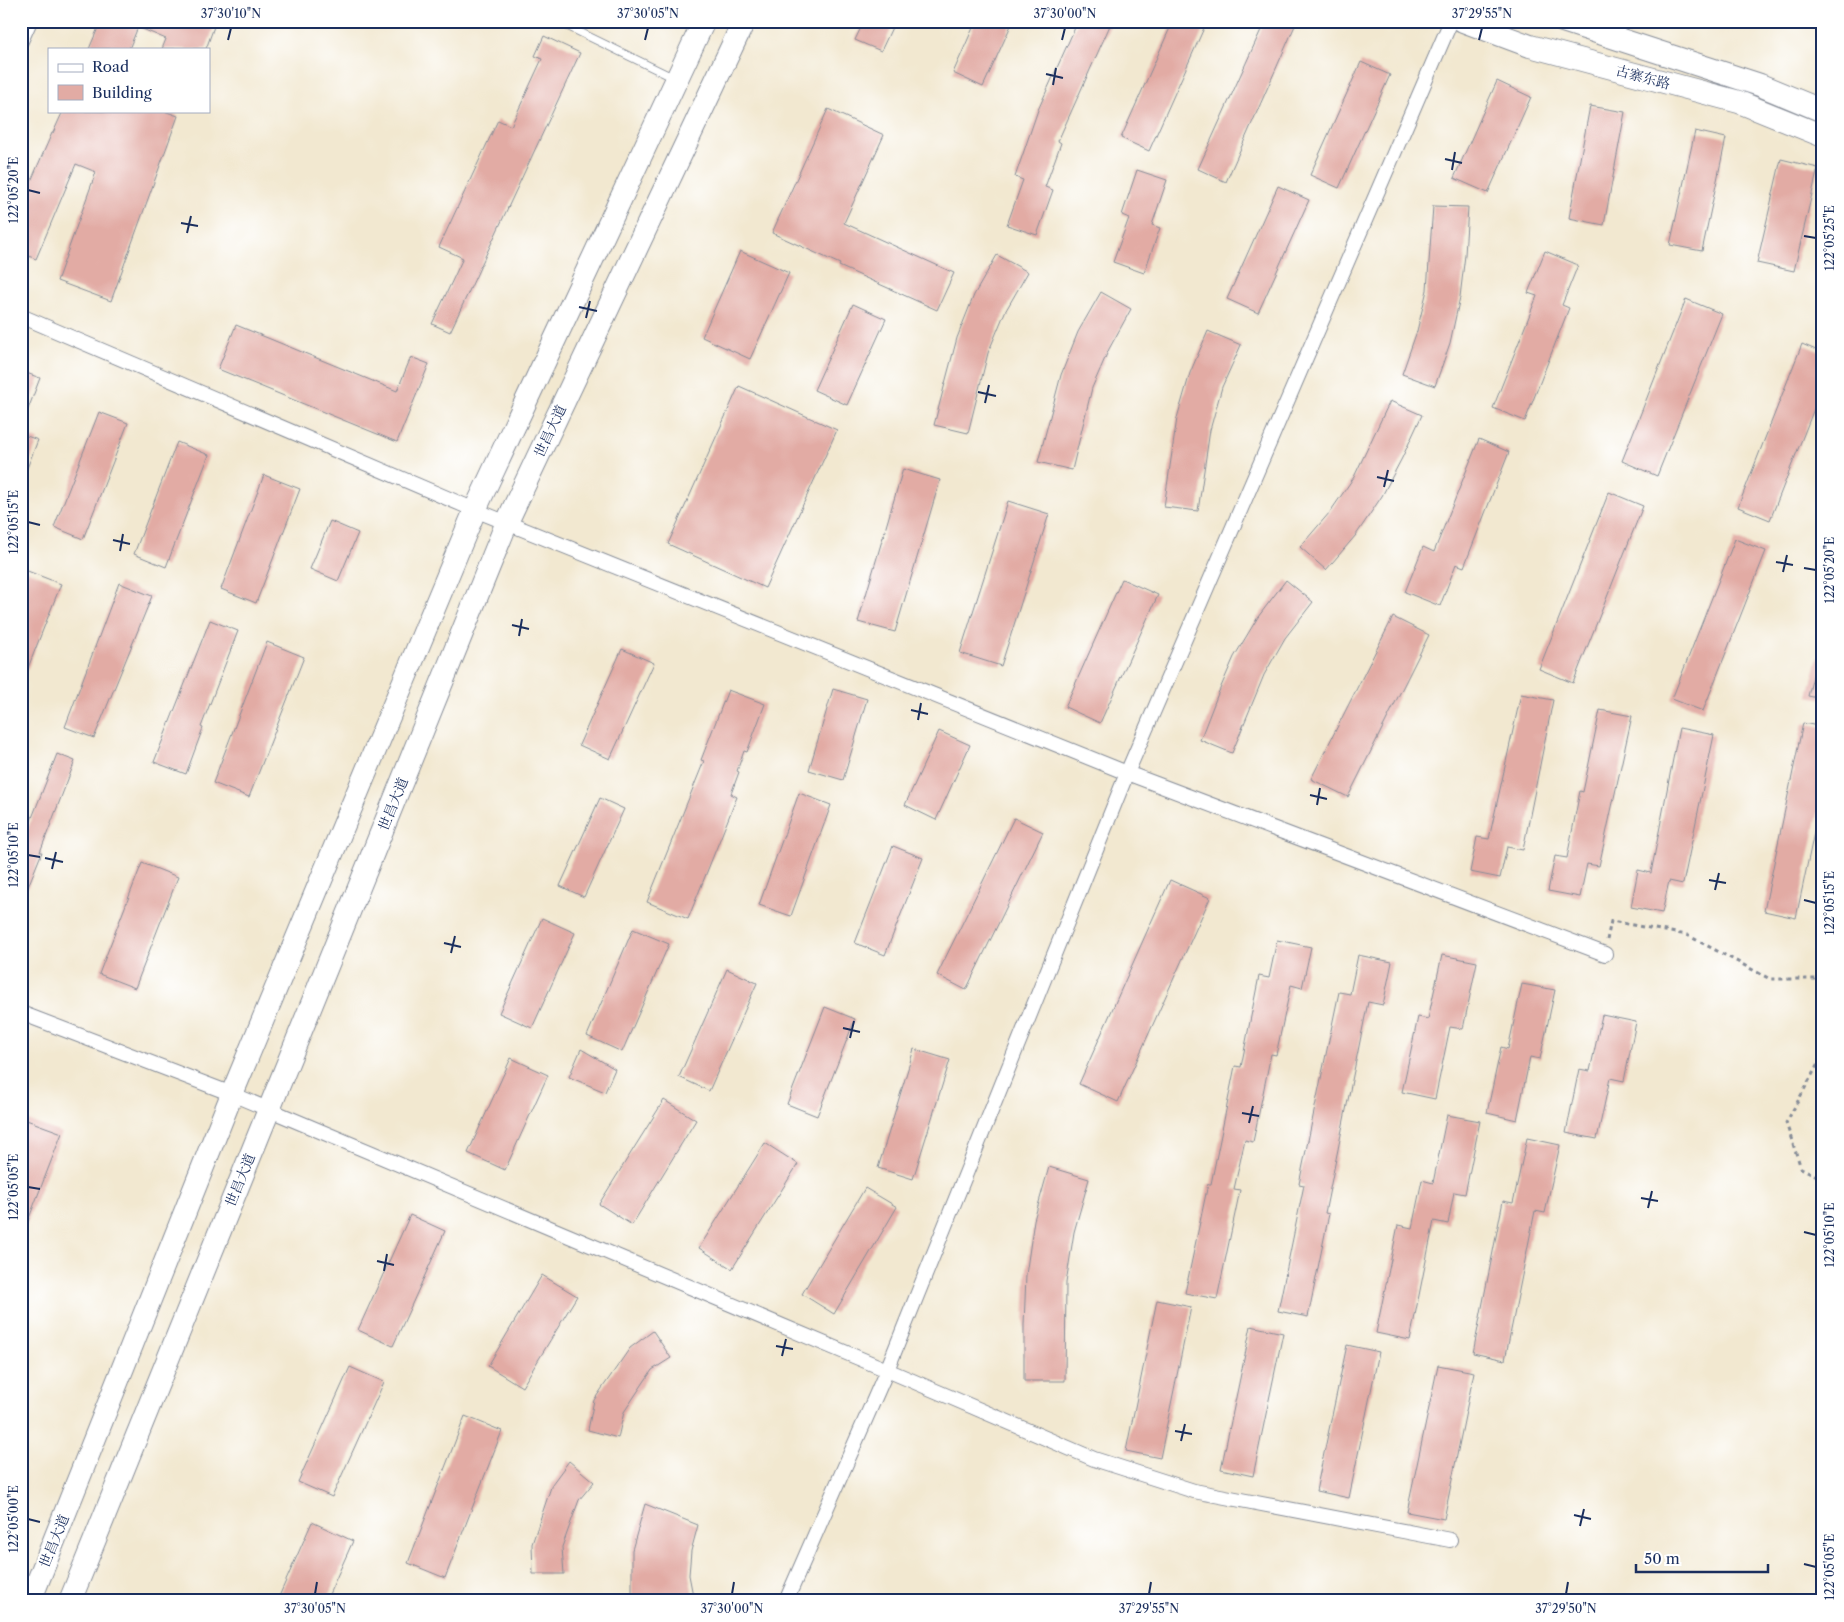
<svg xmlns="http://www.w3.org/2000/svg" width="1844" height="1622" font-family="'Libre Caslon Text','Noto Serif SC',serif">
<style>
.building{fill:#e2aba4}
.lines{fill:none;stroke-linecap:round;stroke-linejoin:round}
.lane-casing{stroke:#868c97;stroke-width:9}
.street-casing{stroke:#868c97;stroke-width:16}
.primary-casing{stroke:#868c97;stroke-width:24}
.path{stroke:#868c97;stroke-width:3;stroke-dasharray:4 4;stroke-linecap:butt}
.lane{stroke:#fff;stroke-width:7}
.street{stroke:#fff;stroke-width:14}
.primary{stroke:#fff;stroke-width:22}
.ticks{fill:none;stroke:#1b2f5e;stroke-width:2}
.labels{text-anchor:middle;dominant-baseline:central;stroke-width:4.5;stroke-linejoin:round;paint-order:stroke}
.street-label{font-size:14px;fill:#1b2f5e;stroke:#fff}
.neatline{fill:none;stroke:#1b2f5e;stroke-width:2}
.ticks-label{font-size:12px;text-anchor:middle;fill:#1b2f5e}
</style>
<rect width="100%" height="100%" fill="#fff"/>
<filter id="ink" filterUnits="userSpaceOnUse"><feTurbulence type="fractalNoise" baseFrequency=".02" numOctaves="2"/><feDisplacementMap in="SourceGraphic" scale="10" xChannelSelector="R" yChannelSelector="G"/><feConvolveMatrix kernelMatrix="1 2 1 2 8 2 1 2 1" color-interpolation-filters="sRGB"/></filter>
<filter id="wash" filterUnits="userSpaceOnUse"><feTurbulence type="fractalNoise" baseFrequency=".0096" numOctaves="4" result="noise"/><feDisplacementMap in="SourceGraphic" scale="20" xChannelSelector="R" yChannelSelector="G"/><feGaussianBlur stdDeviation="1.12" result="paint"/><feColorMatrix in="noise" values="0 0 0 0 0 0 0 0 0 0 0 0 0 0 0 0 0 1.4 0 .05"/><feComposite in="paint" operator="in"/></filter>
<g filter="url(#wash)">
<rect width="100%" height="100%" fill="#f2e8d0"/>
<g id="blocks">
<path class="building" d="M101,21H216L206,49H162L166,39L138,27L129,49H89Z
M864,21H895L881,51L855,40Z
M976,21H1013L983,87L953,73Z
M1078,21H1112L1058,141L1061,143L1045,187L1053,190L1037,235L1007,225L1023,180L1015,177L1038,110Z
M1173,21H1190L1204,28L1149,151L1121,138Z
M1265,21H1297L1226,182L1198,169Z
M544,36L580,53L450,332L432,324L463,258L439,247L498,120L511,126L542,59L535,56Z
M1361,62L1390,75L1339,188L1310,175Z
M1497,81L1531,97L1488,193L1454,178Z
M1590,106L1625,112L1604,225L1569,218Z
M828,109L884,135L844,223L954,273L937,310L839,266L840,264L772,233Z
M63,111H164L178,116L111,301L57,281L96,172L76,164L36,259L21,253V204L52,133H53Z
M1695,131L1726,138L1702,251L1670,245Z
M1781,159L1818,168L1794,271L1757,263Z
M1137,170L1167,180L1152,225L1160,228L1144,273L1113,262L1129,218L1122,215Z
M1278,186L1309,200L1258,313L1227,299Z
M1433,206L1468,207L1465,255L1460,297L1450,343L1435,386L1402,374L1417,331L1427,290Z
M740,251L789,273L750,359L702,337Z
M1545,251L1578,265L1562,305L1569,308L1525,421L1493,408L1537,296L1528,293Z
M997,255L1028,272L1005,312L988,353L968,433L934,425L957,338L974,295Z
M1101,292L1131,309L1109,349L1092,388L1072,470L1038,462L1061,375L1078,332Z
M1686,299L1722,314L1657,476L1622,461Z
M853,304L886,319L847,405L814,390Z
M236,325L397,391L411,357L429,364L397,442L218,369Z
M1208,331L1241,345L1222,387L1210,430L1198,511L1164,507L1177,418L1190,373Z
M1802,344L1823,353V386L1770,520L1738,507Z
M21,371L40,378L22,425H21Z
M739,386L837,430L765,588L668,544Z
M1390,401L1422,415L1402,458L1382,496L1356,535L1326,570L1300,547L1330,512L1354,477Z
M99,412L128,423L83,539L54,527Z
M21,434L38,440L22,481H21Z
M1479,439L1509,452L1464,567L1456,564L1440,606L1405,592L1423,547L1434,552Z
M177,442L209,455L166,567L134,554Z
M903,469L940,480L895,632L858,622Z
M264,475L300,489L256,603L221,589Z
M1609,492L1643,506L1573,683L1539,669Z
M1008,501L1049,514L1001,666L960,653Z
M330,521L358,533L338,581L310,569Z
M1735,539L1766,551L1703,711L1672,699Z
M25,570L61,584L22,683L21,581Z
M1122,579L1158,595L1100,723L1065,707Z
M1286,580L1313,602L1285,638L1264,675L1232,753L1200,740L1217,696L1234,657L1258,617Z
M119,583L152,596L94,738L65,727Z
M1393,617L1429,635L1348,797L1311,779Z
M210,620L238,631L201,727L203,728L186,774L154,762Z
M267,642L304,657L249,797L213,783Z
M622,649L654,663L610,759L579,745Z
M1818,657L1823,658V699L1808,696Z
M833,689L867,699L843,780L809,770Z
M728,690L765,704L747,752L744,751L737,771L739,772L731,794L737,797L688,919L647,902L704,761L701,760Z
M1521,694L1553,700L1523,850L1507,847L1500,878L1470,872L1477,837L1489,839Z
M1600,710L1632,716L1599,866L1587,864L1580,897L1548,891L1555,856L1567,858L1580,791L1583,792Z
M1803,723L1823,727V790L1796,918L1764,911Z
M1679,728L1714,735L1683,884L1669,881L1662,913L1631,907L1638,870L1651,873Z
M939,731L970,745L936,820L905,805Z
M57,754L75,761L40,852H42L21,904V846Z
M799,793L831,805L791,916L759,905Z
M600,798L624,809L584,897L560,886Z
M1014,818L1043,832L966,990L937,975Z
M893,846L923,858L885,955L855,943Z
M142,863L178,877L135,988L99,974Z
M1170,880L1210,898L1118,1102L1079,1084Z
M542,918L575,933L532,1028L499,1013Z
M633,929L669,944L622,1052L587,1036Z
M1277,940L1311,947L1302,988L1291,985L1276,1055L1271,1054L1253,1142L1245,1140L1234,1189L1240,1190L1217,1299L1185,1293L1208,1184H1211L1235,1066L1241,1067L1259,976L1269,978Z
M1358,955L1392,962L1383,1005L1368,1002L1325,1213L1329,1214L1308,1317L1278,1311L1304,1185L1299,1184L1339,992L1350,994Z
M1442,955L1477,962L1463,1029L1450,1027L1435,1099L1402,1092L1418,1017L1428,1019Z
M727,969L757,983L709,1091L679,1077Z
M1522,984L1555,990L1540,1059L1530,1057L1517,1120L1487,1113L1501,1047L1508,1049Z
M825,1007L855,1019L817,1116L787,1104Z
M1602,1015L1636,1022L1624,1081L1610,1078L1597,1139L1566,1133L1579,1069L1590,1071Z
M581,1049L615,1069L605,1092L569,1077Z
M914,1049L950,1060L913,1179L878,1168Z
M511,1058L548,1075L505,1170L468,1153Z
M664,1100L696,1120L632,1225L599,1204Z
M1447,1115L1480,1121L1465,1194L1454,1192L1448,1224L1434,1221L1410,1340L1376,1333L1398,1225L1412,1228L1422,1180L1433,1183Z
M21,1118L62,1133L22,1236H21Z
M1527,1138L1560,1145L1545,1213L1535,1211L1505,1360L1473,1353L1503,1201L1513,1203Z
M765,1143L798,1164L732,1269L699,1248Z
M1049,1167L1089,1179L1074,1232L1066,1283L1065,1381H1024V1325L1026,1275L1034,1220Z
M865,1188L897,1207L834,1314L802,1294Z
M410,1215L445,1231L393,1346L358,1330Z
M542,1275L577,1296L522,1387L488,1366Z
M1157,1300L1191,1307L1160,1458L1126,1451Z
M1251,1326L1283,1333L1253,1476L1221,1469Z
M653,1331L671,1358L652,1370L624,1412L618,1438L588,1430L594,1400L630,1348Z
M1347,1345L1379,1352L1349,1498L1316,1491Z
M1438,1365L1474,1372L1444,1519L1407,1512Z
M350,1367L384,1382L332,1497L298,1482Z
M465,1416L502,1431L445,1578L408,1563Z
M569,1461L594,1482L579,1500L562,1547L564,1574H533L532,1544L552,1484Z
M645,1504L698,1525L691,1551L689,1575L694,1601H632V1550Z
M312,1522L353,1541L326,1601H277Z"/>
</g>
</g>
<g filter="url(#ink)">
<use href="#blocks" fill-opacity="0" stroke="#868c97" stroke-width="1"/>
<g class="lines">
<g class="lane-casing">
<path id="lane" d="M557,21L674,78"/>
</g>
<g class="street-casing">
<path id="street" d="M21,41L30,21
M21,316L475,510L1127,773L1605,954
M21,1013L232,1094L887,1370L1094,1459L1194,1491L1450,1540
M786,1601L887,1370L1127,773L1451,21"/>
</g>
<g class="primary-casing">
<path id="primary" d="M1463,21L1530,46L1739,102L1823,136
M1563,21L1760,85L1823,111
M30,1601L232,1094L475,510L704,21
M70,1601L507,522L744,21"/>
</g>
<path class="path" d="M1607,940L1611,921L1687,935L1770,979H1823
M1823,1050L1818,1064L1786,1123L1801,1168L1823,1179"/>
<use href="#lane" class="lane"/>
<use href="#street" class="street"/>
<use href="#primary" class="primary"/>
</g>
</g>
<path class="ticks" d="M228,40L231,28M645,40L648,28M1062,40L1065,28M1479,40L1482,28M1046,74L1063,78M1053,85L1056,68M1445,159L1462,163M1452,170L1455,152M28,190L40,193M181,223L198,226M187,233L191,216M1804,236L1816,238M579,307L597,311M586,318L590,301M978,392L996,396M985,403L989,385M1377,477L1394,481M1384,487L1388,470M28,522L40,525M113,540L130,544M120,551L123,534M1776,562L1793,565M1804,568L1816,570M1783,572L1787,555M512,625L529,629M519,636L522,619M911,710L928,714M918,720L921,703M1310,795L1327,799M1317,805L1320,788M28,855L40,857M45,858L63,862M52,869L56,852M1709,880L1726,883M1715,890L1719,873M1804,900L1816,903M444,943L461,947M451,953L455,936M843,1028L860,1032M850,1038L854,1021M1242,1113L1259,1116M1249,1123L1253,1106M28,1187L40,1189M1641,1198L1658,1201M1648,1208L1652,1191M1804,1232L1816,1235M377,1261L394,1265M384,1271L387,1254M776,1346L793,1349M782,1356L786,1339M1175,1431L1192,1434M1181,1441L1185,1424M1574,1515L1591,1519M28,1519L40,1522M1580,1526L1584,1509M1804,1564L1816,1567M315,1594L317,1582M732,1594L734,1582M1149,1594L1151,1582M1566,1594L1568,1582"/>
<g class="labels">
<g class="street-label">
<text transform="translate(1643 77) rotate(15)">古寨东路</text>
<text transform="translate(550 431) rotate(-65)">世昌大道</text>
<text transform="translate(393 804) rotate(-68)">世昌大道</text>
<text transform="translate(240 1180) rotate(-68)">世昌大道</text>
<text transform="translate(54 1541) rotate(-68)">世昌大道</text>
</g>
</g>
<rect width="1844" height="1622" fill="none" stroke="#fff" stroke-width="55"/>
<rect x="48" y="48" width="162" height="65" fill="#ffffff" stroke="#a4acbf"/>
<rect x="58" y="64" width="25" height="8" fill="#ffffff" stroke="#a4acbf"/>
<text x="92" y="72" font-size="15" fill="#1b2f5e">Road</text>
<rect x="58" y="85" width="25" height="15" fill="#e2aba4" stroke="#a4acbf"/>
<text x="92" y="98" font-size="15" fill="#1b2f5e">Building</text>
<path d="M1636 1564v8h132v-8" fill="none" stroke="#1b2f5e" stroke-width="2.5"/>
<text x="1644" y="1564" font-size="15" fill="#1b2f5e" stroke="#ffffff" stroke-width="4" paint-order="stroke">50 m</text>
<rect x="28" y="28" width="1788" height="1566" class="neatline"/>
<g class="ticks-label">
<text x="231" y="18">37°30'10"N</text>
<text x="648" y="18">37°30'05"N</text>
<text x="1065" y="18">37°30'00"N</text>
<text x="1482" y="18">37°29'55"N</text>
<text transform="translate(14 190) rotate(-90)" y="4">122°05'20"E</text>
<text transform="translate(1830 238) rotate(-90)" y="4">122°05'25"E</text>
<text transform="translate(14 522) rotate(-90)" y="4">122°05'15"E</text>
<text transform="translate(1830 570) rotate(-90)" y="4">122°05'20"E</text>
<text transform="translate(14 855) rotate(-90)" y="4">122°05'10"E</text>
<text transform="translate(1830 903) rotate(-90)" y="4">122°05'15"E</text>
<text transform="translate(14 1187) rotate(-90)" y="4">122°05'05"E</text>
<text transform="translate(1830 1235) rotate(-90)" y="4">122°05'10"E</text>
<text transform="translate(14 1519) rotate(-90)" y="4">122°05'00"E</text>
<text transform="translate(1830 1567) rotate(-90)" y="4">122°05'05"E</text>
<text x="315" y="1613">37°30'05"N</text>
<text x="732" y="1613">37°30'00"N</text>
<text x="1149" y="1613">37°29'55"N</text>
<text x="1566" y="1613">37°29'50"N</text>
</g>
</svg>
